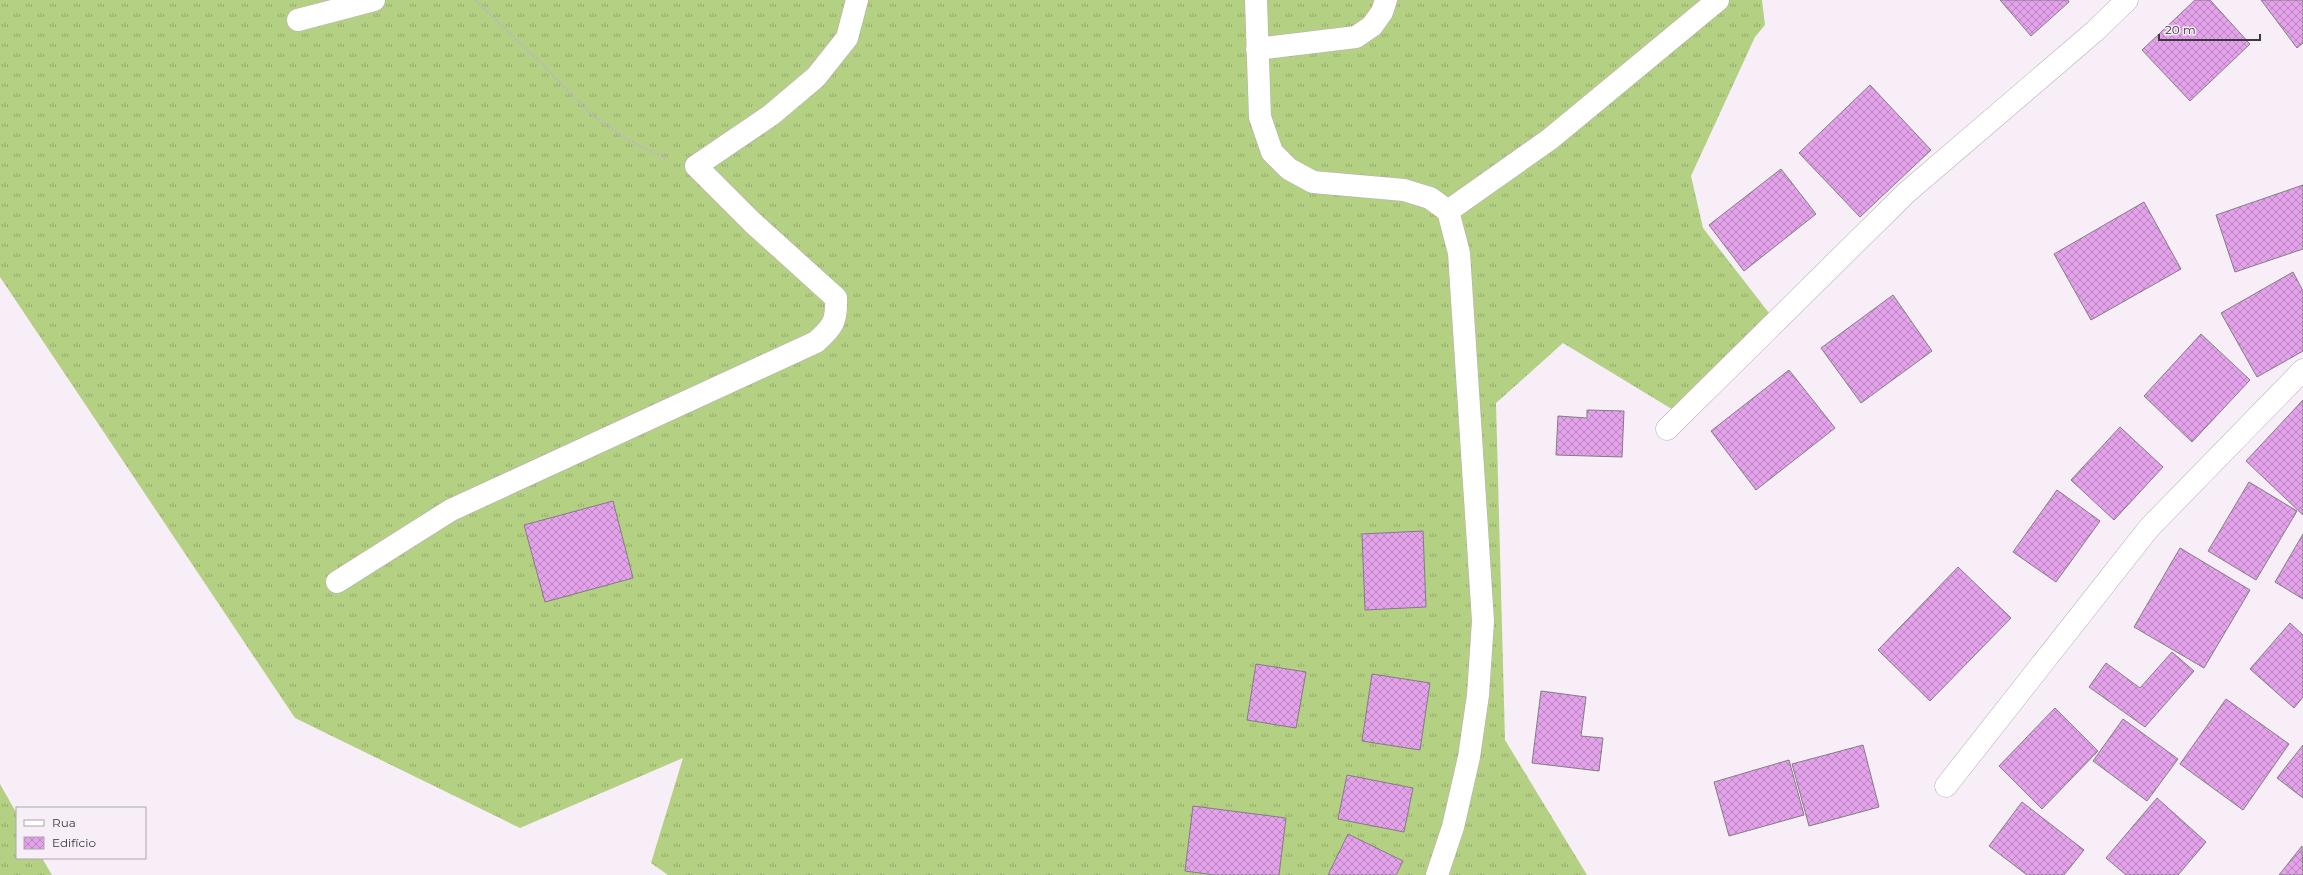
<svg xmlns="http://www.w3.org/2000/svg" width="2303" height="875" font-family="Montserrat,sans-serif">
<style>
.grass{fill:url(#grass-tufts)}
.building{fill:url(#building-cross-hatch);stroke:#847c85}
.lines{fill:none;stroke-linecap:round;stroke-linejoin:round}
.minor-casing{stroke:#b6aeb7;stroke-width:23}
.path{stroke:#beb7bf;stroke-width:2.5;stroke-dasharray:2 2;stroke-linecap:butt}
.minor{stroke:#fff;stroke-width:22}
</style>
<defs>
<pattern id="grass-tufts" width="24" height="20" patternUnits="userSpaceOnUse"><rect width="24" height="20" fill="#b4d083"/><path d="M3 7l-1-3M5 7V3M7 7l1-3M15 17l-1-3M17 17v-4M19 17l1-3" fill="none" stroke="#94aa6c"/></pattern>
<pattern id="building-cross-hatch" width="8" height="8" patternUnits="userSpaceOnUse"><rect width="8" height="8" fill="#e3a2ea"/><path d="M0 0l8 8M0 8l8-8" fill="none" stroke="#b985bf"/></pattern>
</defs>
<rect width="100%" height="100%" fill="#f7eef8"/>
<path class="grass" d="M0,0H1762L1765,25L1755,37L1691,176L1703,228L1769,313L1675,411L1563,343L1496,403L1505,740L1587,875H668L651,863L683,758L520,828L295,718L0,277Z
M0,784L17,814V858H42L52,875H0Z"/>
<path class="building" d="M2000,0H2068L2069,2L2031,36Z
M2195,0H2210L2250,44L2190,101L2142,50Z
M2261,0H2303V43L2297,48Z
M1870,85L1931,150L1860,217L1799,153Z
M1781,169L1816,214L1744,271L1709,225Z
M2303,185V249L2235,272L2216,215Z
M2144,202L2181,269L2091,320L2054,254Z
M2293,272L2303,291V351L2257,377L2221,313Z
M1893,295L1932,351L1861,403L1821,348Z
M2201,334L2250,380L2192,442L2144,396Z
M1789,370L1835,428L1756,490L1711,431Z
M2303,400V515L2246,461Z
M1587,410L1624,411L1622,457L1556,455L1558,416L1587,418Z
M2120,427L2163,467L2114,520L2071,480Z
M2249,482L2297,511L2256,580L2208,551Z
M2057,490L2100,521L2056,582L2013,552Z
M613,501L633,578L545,602L524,525Z
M1423,531L1426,607L1365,610L1362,534Z
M2303,534V599L2275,582Z
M2180,548L2250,590L2204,668L2134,627Z
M1958,567L2011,618L1930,701L1878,650Z
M2290,623L2303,635V697L2294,708L2250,669Z
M2172,652L2194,671L2145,727L2089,687L2106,663L2140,688Z
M1256,664L1306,672L1296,728L1247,720Z
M1372,674L1430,683L1420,750L1362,741Z
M1541,691L1586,697L1581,736L1603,738L1599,771L1532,763Z
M2226,699L2289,744L2243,810L2180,764Z
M2055,708L2098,751L2042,809L1999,766Z
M2123,719L2178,759L2147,801L2093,761Z
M1863,745L1879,807L1809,826L1792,764Z
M2303,745V798L2277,778Z
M1789,760L1804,815L1729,836L1714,782Z
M1347,775L1413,788L1404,832L1338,819Z
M2157,798L2206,842L2178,875H2126L2106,858Z
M2022,802L2084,850L2064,875H2027L1989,846Z
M1193,806L1286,818L1279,875H1214L1185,871Z
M1348,834L1403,861L1396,875H1328Z
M2302,846L2303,875H2279Z"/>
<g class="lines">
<g class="minor-casing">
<path id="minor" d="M1256,0L1260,117L1272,152L1289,169L1313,182L1404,190L1430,198L1448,211L1459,253L1483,621L1478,695L1469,757L1453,827L1437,875
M298,20L374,0
M1257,49L1356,37L1372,26L1382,12L1386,0
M1448,211L1550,139L1718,0
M1667,429L1906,193L2095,31L2127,0
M337,582L451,510L816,342C833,327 837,321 836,298L752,222L696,166L771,115L816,77L847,38L857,0
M1946,786L2149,528L2303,370"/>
</g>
<path class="path" d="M475,0L540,62L592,115L625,138L668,160"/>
<use href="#minor" class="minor"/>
</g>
<rect x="16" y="807" width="130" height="52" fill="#f7eef8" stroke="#aca5ad"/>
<rect x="24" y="820" width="20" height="6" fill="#ffffff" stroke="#aca5ad"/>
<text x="52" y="827" font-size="12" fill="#3c383c">Rua</text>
<rect x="24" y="837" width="20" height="12" fill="url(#building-cross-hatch)" stroke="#aca5ad"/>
<text x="52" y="847" font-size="12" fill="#3c383c">Edifício</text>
<path d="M2159 34v6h101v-6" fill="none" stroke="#3c383c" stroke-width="2"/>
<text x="2165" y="34" font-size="12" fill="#3c383c" stroke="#f7eef8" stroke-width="3" paint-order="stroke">20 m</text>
</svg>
